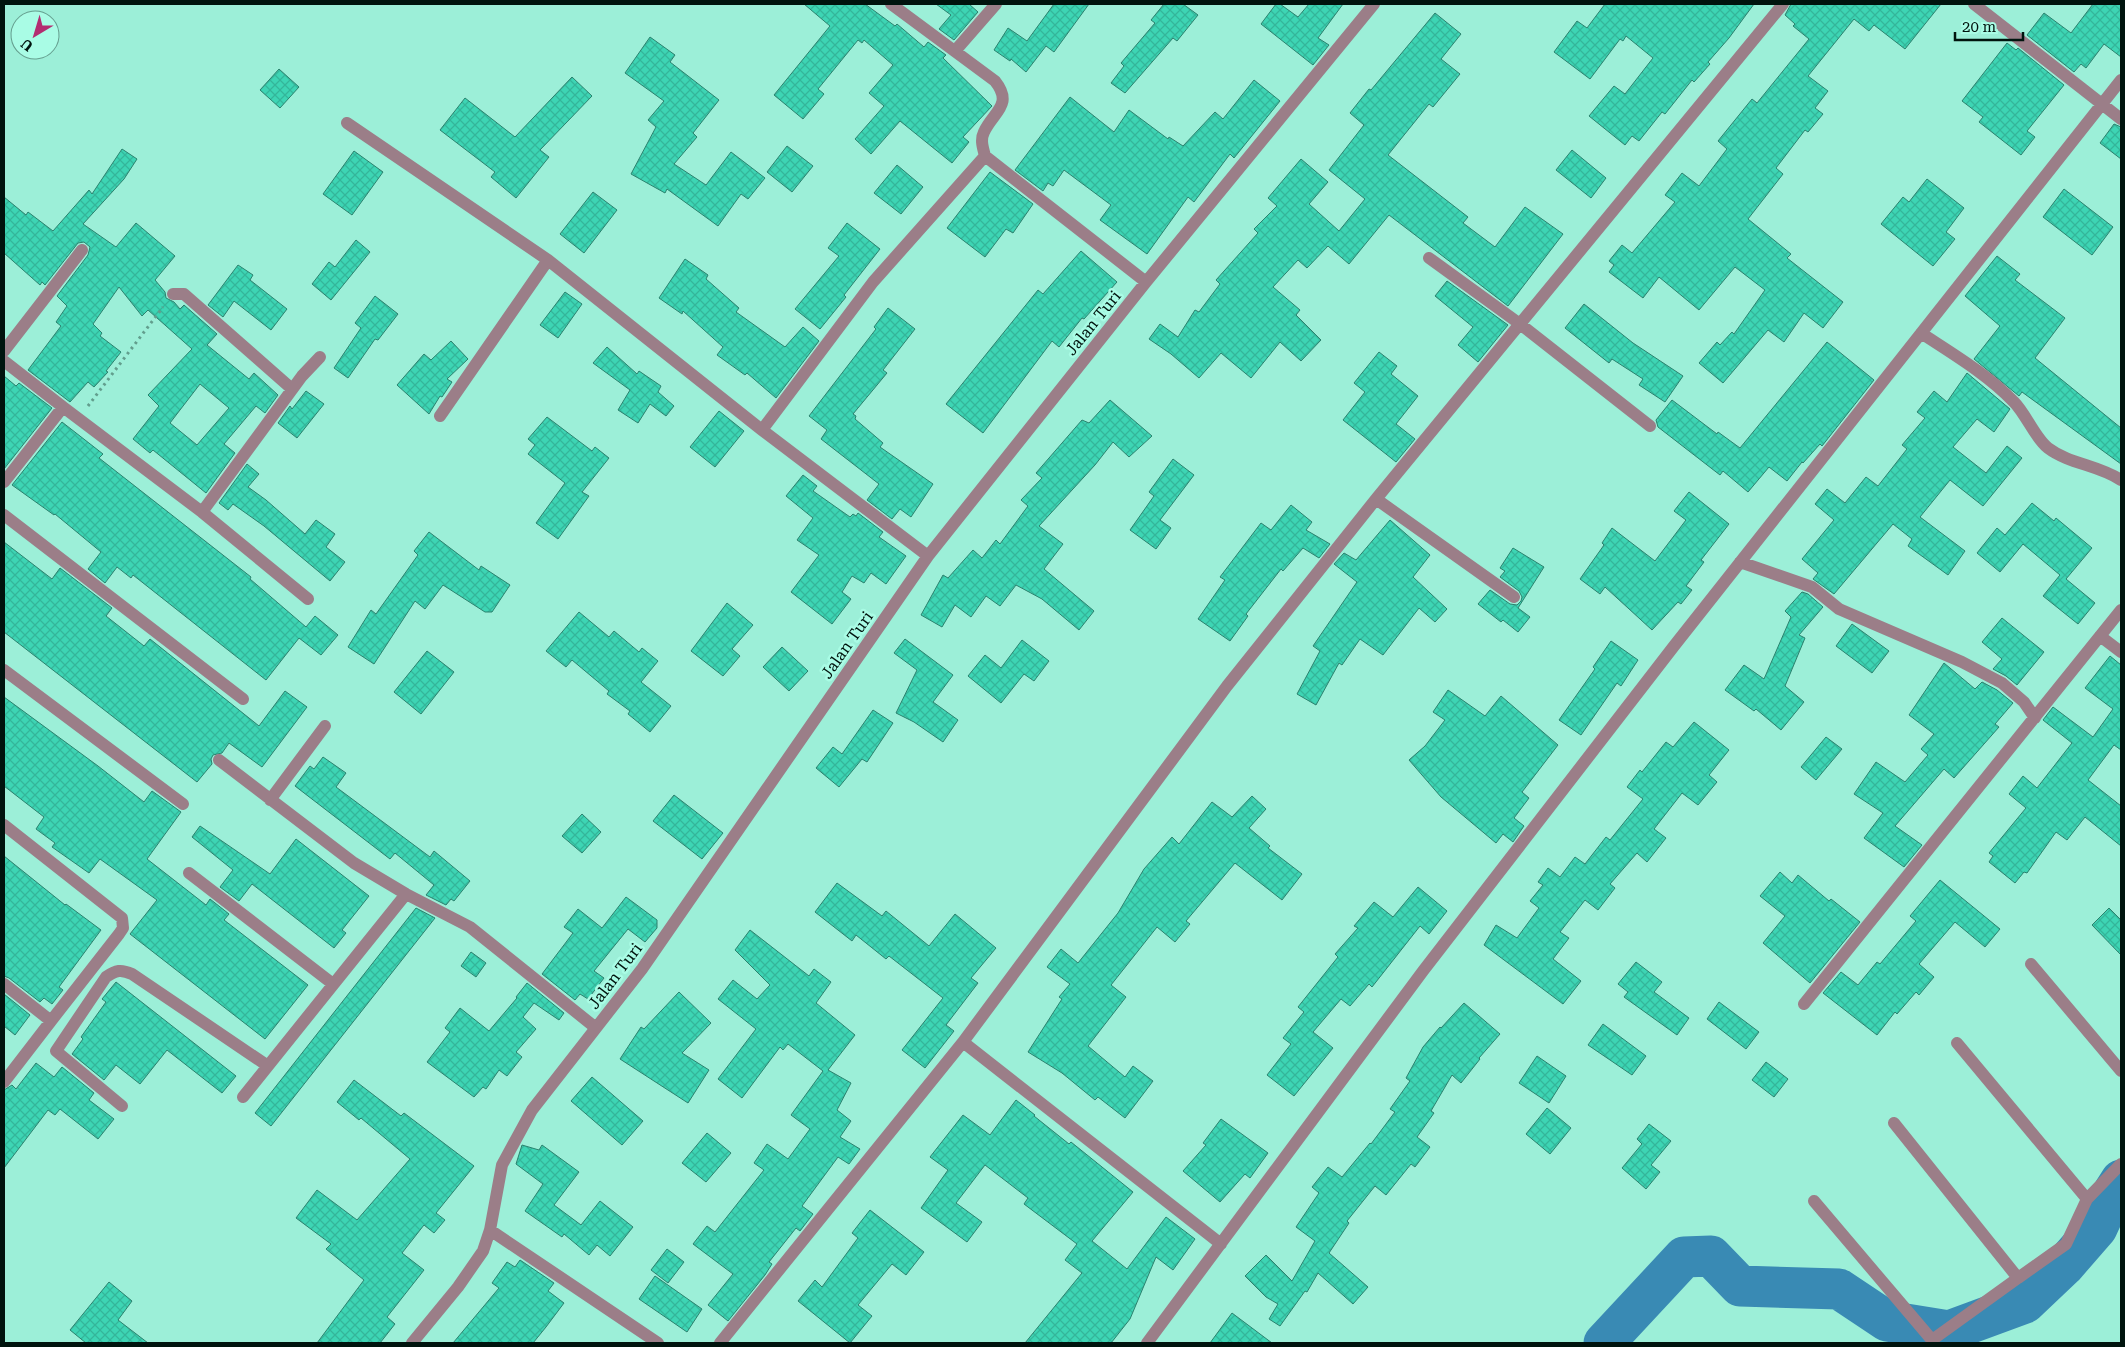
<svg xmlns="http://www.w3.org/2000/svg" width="2125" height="1347" font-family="'Roboto Serif',serif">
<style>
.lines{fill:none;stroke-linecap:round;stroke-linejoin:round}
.river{stroke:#398ab4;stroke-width:41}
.building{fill:url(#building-cross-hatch);stroke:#2b826e;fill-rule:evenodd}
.path{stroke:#629e8d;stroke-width:3;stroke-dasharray:2.5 4;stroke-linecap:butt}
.minor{stroke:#9b7e88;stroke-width:12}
.labels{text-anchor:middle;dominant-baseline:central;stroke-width:5;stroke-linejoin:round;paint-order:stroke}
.street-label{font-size:16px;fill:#00140e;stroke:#a9fce5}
</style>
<defs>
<pattern id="building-cross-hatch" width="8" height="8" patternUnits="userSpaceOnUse" patternTransform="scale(1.25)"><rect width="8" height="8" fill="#3dd5b4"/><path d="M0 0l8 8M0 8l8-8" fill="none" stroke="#34b69a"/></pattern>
</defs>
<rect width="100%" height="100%" fill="#9cefd8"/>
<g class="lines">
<path class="river" d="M1604,1343L1684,1257L1711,1256L1740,1286L1839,1289L1887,1321L1949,1331L2025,1303L2064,1266L2097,1228L2114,1191L2121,1180"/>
</g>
<path class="building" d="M804,4H865L895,26L897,24L924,47L928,42L946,55L943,58L992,106L963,137L969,142L952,163L900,121L871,154L855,139L884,106L869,93L893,65L864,40L862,43L858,40L818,89L824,94L803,119L774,95L830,26Z
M936,4H969L978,12L954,40L939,29L951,15Z
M1054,4H1089L1054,52L1046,46L1026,72L1011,59L1010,61L994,50L1008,28L1027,41Z
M1164,4H1183L1198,15L1177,41L1173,38L1125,93L1111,83L1124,66L1121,63L1155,23L1151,20Z
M1276,4H1280L1298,17L1309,4H1343L1318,38L1329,45L1313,65L1261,24Z
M1605,4H1754L1729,38L1708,62L1710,64L1694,82L1692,80L1665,114L1662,112L1639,141L1632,136L1625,145L1589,116L1614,86L1625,94L1653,58L1626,36L1623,41L1620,39L1590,79L1554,52L1577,21L1587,28Z
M1791,4H1941L1905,49L1874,25L1869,31L1854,19L1808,76L1828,91L1815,108L1823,114L1808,132L1805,130L1776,168L1783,174L1748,219L1791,254L1787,258L1843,302L1823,328L1804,313L1784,342L1768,330L1723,383L1699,363L1717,342L1720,345L1732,332L1734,334L1765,290L1735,267L1699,310L1659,277L1643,298L1609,272L1614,265L1609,261L1622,245L1632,253L1675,202L1665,195L1682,173L1699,186L1727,149L1718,141L1752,99L1757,103L1809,39L1793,26L1795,24L1785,15Z
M2093,4H2121V57L2104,44L2086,68L2081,64L2074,72L2027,35L2044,13L2071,33Z
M1435,13L1461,34L1441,59L1460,74L1433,107L1429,104L1388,155L1468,217L1463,223L1495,247L1525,207L1563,234L1508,306L1389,215L1349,264L1328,246L1307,268L1298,260L1273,287L1300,310L1296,315L1321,340L1301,361L1280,342L1251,378L1221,353L1199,378L1171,354L1149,339L1160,324L1178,337L1195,310L1199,312L1220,284L1216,280L1258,233L1254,229L1277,206L1268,198L1301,159L1328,182L1309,204L1339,231L1365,199L1329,170L1364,125L1350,113L1369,89L1371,90Z
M650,37L675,55L670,62L719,100L693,133L697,137L674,164L706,185L731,152L765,178L748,199L741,194L718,226L667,189L665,193L631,174L656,127L648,120L664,101L625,73Z
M2007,43L2016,50L2018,48L2064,85L2027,131L2035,137L2021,155L1979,122L1983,117L1962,101Z
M279,69L299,87L280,108L260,90Z
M572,77L592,96L540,150L549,157L516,198L491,177L495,172L440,130L465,98L515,137Z
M1254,80L1280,101L1234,158L1230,154L1194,202L1188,197L1147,254L1100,220L1111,205L1064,170L1053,186L1048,183L1043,191L1015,170L1070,97L1114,132L1129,110L1168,139L1169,137L1183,146L1215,112L1223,119Z
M2114,124L2121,127V159L2100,143Z
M787,146L813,166L792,192L767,172Z
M122,149L137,159L124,179L83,224L116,247L136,223L175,256L155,280L165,292L166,298L174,302L180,309L184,305L217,334L207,345L249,379L254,373L278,395L265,413L256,406L224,444L235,453L206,493L153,450L150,453L133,439L159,406L148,395L192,349L148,310L142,316L119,287L93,324L102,333L100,336L121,352L106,371L108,372L94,387L88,382L70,402L28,370L61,326L56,322L67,306L57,296L88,255L90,247L84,242L78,243L45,285L42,282L40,285L4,253V197L26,215L28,212L53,231L89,190L92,194ZM200,384L229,408L197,445L170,423Z
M1572,150L1606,178L1591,198L1556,170Z
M354,151L383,172L352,215L323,194Z
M897,165L923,187L901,214L874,193Z
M990,172L1033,204L1013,233L1006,229L985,257L947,228Z
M1927,179L1964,208L1946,232L1955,239L1933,266L1881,224L1903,197L1909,202Z
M2064,189L2113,227L2092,255L2043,217Z
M593,192L617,210L584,253L560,234Z
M847,223L880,249L844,295L846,297L820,329L795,309L839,256L828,248Z
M356,240L370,252L331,300L312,284L329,262L335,267Z
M1081,251L1117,282L1084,319L1082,318L1059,347L1052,341L983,433L946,404L1038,290L1043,294Z
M1997,256L2020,274L2015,280L2065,318L2035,358L2121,428V464L2022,392L2019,396L1974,359L2000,326L1965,296Z
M685,259L708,275L706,279L739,308L736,312L785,347L803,327L819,341L776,398L747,373L745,375L717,355L723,347L683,311L682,314L659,298Z
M238,265L253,275L250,280L287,309L271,330L234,301L223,317L208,305Z
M1447,281L1508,325L1478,362L1458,345L1473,327L1435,296Z
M565,292L582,304L558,338L540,325Z
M375,296L398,314L378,340L375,339L348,378L334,368L361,328L355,323Z
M1584,304L1633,343L1683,376L1665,402L1639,385L1643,379L1612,359L1609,363L1565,328Z
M888,308L915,329L883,370L887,373L853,414L856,416L855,419L883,443L880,447L933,484L911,517L900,509L892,519L867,500L879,484L821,439L827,430L809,416L876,329L874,327Z
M451,341L468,359L447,379L452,382L442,397L440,396L429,414L397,385L424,354L431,360Z
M1827,342L1874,380L1822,446L1820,444L1803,463L1802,462L1787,481L1769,467L1748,492L1723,471L1720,475L1658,427L1656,420L1672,400L1717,434L1718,432L1740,448Z
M607,347L637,374L639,371L661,386L658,392L674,406L666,416L650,404L638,423L618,410L630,390L593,363Z
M1379,352L1397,366L1391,374L1418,396L1396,424L1415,439L1396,462L1343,420L1365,392L1354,383Z
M1967,373L2010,409L1994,432L1977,419L1953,447L1986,473L2007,446L2022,458L1983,506L1950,480L1920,517L1965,551L1948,575L1908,546L1912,539L1893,524L1834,594L1813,579L1818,573L1802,559L1834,520L1815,504L1827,489L1845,503L1866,477L1878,486L1907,449L1902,445L1925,418L1917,412L1934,391L1947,402Z
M4,376L16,386L19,383L52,408L4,469Z
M306,391L324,404L297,438L278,423L290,406L292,409Z
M1110,400L1152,436L1129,457L1113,442L1095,465L1039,526L1063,544L1044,569L1094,611L1079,630L1042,599L1016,585L1000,606L986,596L971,617L955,605L942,627L921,615L943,575L948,578L973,550L982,558L996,540L1000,544L1028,506L1021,500L1042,478L1036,473L1082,420L1089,423Z
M719,411L744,431L715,467L690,447Z
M547,417L592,451L595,447L609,458L582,492L589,496L558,539L536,523L565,483L528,454L535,445L528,439Z
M62,422L103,454L99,458L251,577L250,579L306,627L315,616L338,635L321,655L299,638L266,680L133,575L131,578L117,567L105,583L88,569L101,552L55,514L54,515L12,485Z
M1173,459L1194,475L1160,520L1171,528L1156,549L1130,530L1154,496L1149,492Z
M247,464L259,474L248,487L266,500L305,534L316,520L335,534L326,547L345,562L330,581L264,526L233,504L228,510L219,503Z
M803,475L817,486L813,491L850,517L853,514L856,516L858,513L883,532L879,537L906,556L886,584L871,573L864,583L852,576L842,592L851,599L832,624L791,592L819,555L797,540L813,518L786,496Z
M1689,492L1729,524L1701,560L1704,562L1686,586L1692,590L1681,604L1678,602L1652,630L1605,587L1600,594L1580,579L1604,545L1602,543L1612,528L1655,561L1686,520L1674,511Z
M2032,503L2054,521L2056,518L2092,548L2066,579L2095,603L2078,624L2043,596L2060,575L2023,544L2000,572L1977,553L1997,528L2005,535Z
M1291,505L1312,522L1306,530L1330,544L1319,558L1303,548L1283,571L1281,569L1246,614L1248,616L1230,641L1198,619L1225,580L1220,577L1261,523L1271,530Z
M1390,520L1430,555L1413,577L1447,609L1435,622L1419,608L1383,655L1360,639L1342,665L1339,663L1316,705L1297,694L1320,651L1313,646L1357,582L1334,564L1344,553L1356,560Z
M429,532L479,570L481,566L510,585L492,612H485L443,585L425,609L415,601L374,664L348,647L371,610L376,614L418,555L414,551Z
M4,542L52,579L60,568L112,608L106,616L144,646L150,639L259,726L285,691L307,707L262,767L229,743L222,753L213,755L211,759L212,764L197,782L4,632Z
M1513,548L1544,567L1518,608L1530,617L1518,632L1503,620L1501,622L1478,604L1490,590L1510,604L1517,605L1521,601L1522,597L1519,591L1500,577L1505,571L1500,568Z
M1802,592L1808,594L1823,607L1799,635L1805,638L1785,686L1804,702L1781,730L1756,709L1754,711L1725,690L1744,665L1764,679L1791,617L1785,611Z
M727,603L753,625L732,649L740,656L723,676L691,651Z
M579,612L609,637L614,631L639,652L642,648L658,661L641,682L671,706L650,732L628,714L630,711L607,694L609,691L572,660L566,667L546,651Z
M2002,618L2044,652L2017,685L2006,676L1993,669L2002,659L1982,642Z
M1852,624L1889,651L1872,673L1836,646Z
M905,639L953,675L933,702L958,720L943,742L914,722L896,713L917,670L894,653Z
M1022,640L1049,661L1034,681L1024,674L1001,703L968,676L985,655L1001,668Z
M1611,641L1638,660L1621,686L1617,683L1581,735L1559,720L1595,669L1593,667Z
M782,647L808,671L789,691L763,667Z
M427,651L454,672L421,714L394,692Z
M2110,656L2121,665V750L2114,745L2088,780L2121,806V846L2085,817L2067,840L2056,832L2027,873L2024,872L2015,883L1989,862L1993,856L1989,853L2026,808L2009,794L2023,776L2037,788L2072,743L2043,720L2053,707L2093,737L2113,709L2085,688Z
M1944,663L1975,689L1982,682L1997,690L2013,703L1995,724L1999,727L1954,778L1944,769L1895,826L1922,845L1904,867L1864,838L1883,813L1854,794L1876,762L1905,782L1928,755L1921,749L1934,734L1909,715Z
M1448,690L1485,716L1501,696L1558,745L1522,792L1529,798L1514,818L1524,826L1513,842L1503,834L1496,843L1441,797L1409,760L1425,746L1445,720L1433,712Z
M4,697L98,766L144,802L152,791L181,812L147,859L206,905L210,899L229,914L224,920L308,985L265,1039L130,934L157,900L100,859L89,873L52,847L55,843L36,829L44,817L4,786Z
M873,710L893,723L867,762L862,759L839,787L816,768L833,747L842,754Z
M1694,722L1729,750L1709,775L1717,782L1698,805L1682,793L1654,829L1666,838L1647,862L1637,853L1610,884L1615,888L1598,910L1585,900L1560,932L1569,938L1553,959L1581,981L1563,1004L1484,945L1496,925L1517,938L1539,908L1530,901L1543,885L1538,882L1548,868L1560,877L1575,857L1585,864L1606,837L1610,840L1643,799L1627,787L1640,770L1642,772L1666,742L1673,747Z
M1826,737L1842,749L1816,780L1801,767Z
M323,757L346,773L336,787L430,857L434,851L470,881L454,901L451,899L446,905L426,895L434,885L395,853L390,859L295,786L310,766L314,769Z
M674,795L723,833L702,859L653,821Z
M1252,796L1266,809L1249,828L1270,846L1268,848L1302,874L1282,900L1235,863L1186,921L1190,924L1175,942L1157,927L1111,985L1126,997L1088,1046L1125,1077L1133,1066L1153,1081L1125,1118L1098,1097L1095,1100L1062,1073L1028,1052L1062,999L1059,997L1070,984L1047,967L1061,949L1078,963L1118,913L1144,869L1172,837L1179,844L1212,802L1232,817Z
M582,814L601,832L582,853L562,836Z
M200,826L270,874L296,839L369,896L342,930L346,933L334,948L252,884L239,901L220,887L233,870L192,837Z
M4,856L65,905L66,904L101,930L59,987L63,990L52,1004L44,998L40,1002L9,978L4,976Z
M1780,872L1792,883L1798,875L1829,901L1831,899L1860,922L1810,983L1763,943L1785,916L1760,896Z
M1940,880L2000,929L1985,947L1955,922L1919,964L1934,977L1919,995L1916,992L1897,1014L1895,1012L1877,1035L1823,993L1841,972L1858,985L1877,962L1880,964L1916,921L1910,916Z
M837,883L882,916L886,911L929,946L955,914L996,948L971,978L978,983L946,1025L954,1031L925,1068L902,1050L943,998L889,956L886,959L856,935L852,941L815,912Z
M1418,887L1447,911L1429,934L1420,926L1372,987L1369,984L1350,1006L1341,999L1313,1032L1333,1048L1294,1096L1267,1075L1291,1044L1283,1038L1304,1012L1298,1007L1338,957L1335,954L1358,928L1354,926L1374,902L1393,917Z
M626,897L657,920V928L645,942L628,929L594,971L604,978L588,999L580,994L575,1000L542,974L573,933L564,927L578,909L602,928Z
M416,908L435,918L271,1126L255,1113Z
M2109,908L2121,920V955L2092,925Z
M750,930L809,976L814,969L831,982L816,1003L855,1035L828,1070L851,1083L837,1110L851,1121L840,1137L860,1149L849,1164L838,1157L802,1206L813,1214L800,1231L796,1228L769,1262L772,1264L765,1275L728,1321L708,1305L733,1274L693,1244L707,1226L715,1232L764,1170L754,1163L767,1144L788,1159L810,1129L791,1115L823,1071L788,1044L783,1050L780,1047L742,1098L718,1079L756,1029L718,999L733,980L757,999L770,985L735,950Z
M471,952L486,963L476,977L461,966Z
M1636,962L1662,982L1654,992L1689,1018L1677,1035L1624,997L1628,992L1618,984Z
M116,982L236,1076L222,1093L167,1050L140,1084L116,1065L104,1080L72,1054L83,1039L81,1037L106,1002L102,999Z
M527,983L564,1013L559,1020L534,1003L523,1017L536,1029L516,1052L522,1057L507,1076L499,1070L486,1089L483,1087L474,1097L427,1062L450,1032L445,1028L460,1008L489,1031L517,998L516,997Z
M679,992L711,1023L682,1053L709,1070L688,1103L620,1059L641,1027L644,1029Z
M4,994L30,1015L15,1035L4,1026Z
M1719,1002L1759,1032L1746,1049L1707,1019Z
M1464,1003L1500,1034L1479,1058L1480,1059L1461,1083L1452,1075L1431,1111L1434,1113L1417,1137L1430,1147L1415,1167L1411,1164L1386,1195L1375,1186L1347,1221L1349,1223L1329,1253L1368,1287L1353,1304L1318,1273L1307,1292L1305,1291L1280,1326L1269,1319L1278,1304L1266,1297L1245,1276L1266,1255L1292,1281L1315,1241L1296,1227L1319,1193L1312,1187L1328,1167L1342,1177L1370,1143L1371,1144L1395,1112L1390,1109L1410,1081L1406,1078L1423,1047L1440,1027L1441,1028Z
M1603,1024L1646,1056L1632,1075L1588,1045Z
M1537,1056L1566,1076L1549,1103L1519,1083Z
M1766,1062L1788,1079L1774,1097L1752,1080Z
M36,1063L54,1077L62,1067L94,1093L89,1100L114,1119L98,1139L60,1109L55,1115L48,1110L4,1168V1090L12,1085L16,1089Z
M592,1077L643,1121L622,1145L571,1101Z
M354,1080L401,1116L404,1113L474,1166L436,1213L445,1220L434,1233L424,1225L402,1253L424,1270L387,1317L395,1324L380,1343H317L364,1280L326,1249L331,1244L296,1218L317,1190L357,1220L410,1159L361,1118L359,1120L337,1102Z
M1016,1100L1035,1115L1034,1116L1069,1144L1071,1142L1133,1192L1092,1241L1127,1269L1166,1217L1195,1239L1173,1270L1156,1257L1130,1319L1111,1343H1025L1082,1273L1065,1260L1077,1244L1024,1204L1028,1198L985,1165L956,1203L982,1222L967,1242L921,1208L948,1170L930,1157L963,1115L990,1135Z
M1547,1108L1571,1128L1550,1154L1526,1134Z
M1221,1119L1268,1153L1250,1178L1245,1174L1220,1202L1183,1171L1206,1145L1203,1143Z
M1649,1124L1671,1141L1651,1165L1660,1172L1646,1189L1622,1168L1642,1144L1637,1139Z
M707,1133L731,1153L706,1182L682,1163Z
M522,1145L539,1150L542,1145L579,1172L554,1205L581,1225L600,1201L633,1227L610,1256L597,1245L589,1255L564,1234L562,1237L525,1211L543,1184L516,1164Z
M870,1210L924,1252L906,1275L892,1264L858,1305L872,1316L850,1343L798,1301L815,1280L822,1287L858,1238L852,1233Z
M667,1249L684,1262L668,1283L651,1270Z
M520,1260L554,1283L548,1291L564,1303L546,1327L533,1343H453L499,1288L492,1283L507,1262L515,1267Z
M655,1276L702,1309L687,1332L639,1299Z
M109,1282L132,1301L118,1320L148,1343H86L70,1330Z
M1232,1313L1272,1343H1210Z"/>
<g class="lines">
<path class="path" d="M88,406L163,307"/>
<path class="minor" d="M891,4L995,81C1014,105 993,112 984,132C980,140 983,148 985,156L1146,282
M1974,4L2121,119
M955,51L996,4
M347,123L548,260
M1429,258L1520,324L1650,426
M173,294H184L292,389
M1921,333C1953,354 1987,374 2014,402C2026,414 2035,438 2048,448C2069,464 2099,465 2121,480
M4,351L82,250
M4,361L63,407
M440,416L548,260L762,430L928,556
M762,430L873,282L985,156
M4,482L63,407L202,512L308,599
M1376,499L1514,597
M202,512L302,376L320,357
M4,515L243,699
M1740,562L1812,587L1839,609L1962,662L2002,683L2024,702L2035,718
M2100,636L2121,652
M4,670L183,804
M219,760L354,863L406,894L470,927L596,1028
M270,800L325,726
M4,825L122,918L123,928L119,934L51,1021
M189,873L333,984
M2031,964L2121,1071
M4,984L51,1021L4,1082
M1804,1004L2121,610
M963,1042L1221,1244
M1957,1043L2087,1199
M243,1097L406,894
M122,1106L56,1051L106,977C116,970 121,969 132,974L268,1066
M1894,1123L2018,1278L2066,1244L2087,1199L2121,1164
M1814,1201L1932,1340L2018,1278
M490,1230L658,1343
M412,1343L458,1287L483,1251L490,1230L502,1165L532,1110L642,969L928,556L1146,282L1374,4
M720,1343L963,1042L1227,686L1376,499L1783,4
M1147,1343L1423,971L1674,646L2121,80"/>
</g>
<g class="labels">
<g class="street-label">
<text transform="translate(1093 323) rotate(-51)">Jalan Turi</text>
<text transform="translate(847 645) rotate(-55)">Jalan Turi</text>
<text transform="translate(615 976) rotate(-53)">Jalan Turi</text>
</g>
</g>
<rect width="2125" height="1347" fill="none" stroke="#00140e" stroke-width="10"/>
<g transform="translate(35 35) rotate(218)"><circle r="24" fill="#a9fce5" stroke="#659f8f"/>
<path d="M0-4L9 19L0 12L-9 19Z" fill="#b32c70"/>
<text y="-8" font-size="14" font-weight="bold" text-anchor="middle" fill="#00140e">U</text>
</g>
<path d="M1955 32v8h68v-8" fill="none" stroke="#00140e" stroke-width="2.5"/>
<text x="1962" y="32" font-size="15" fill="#00140e" stroke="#a9fce5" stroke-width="4" paint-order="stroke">20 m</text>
</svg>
